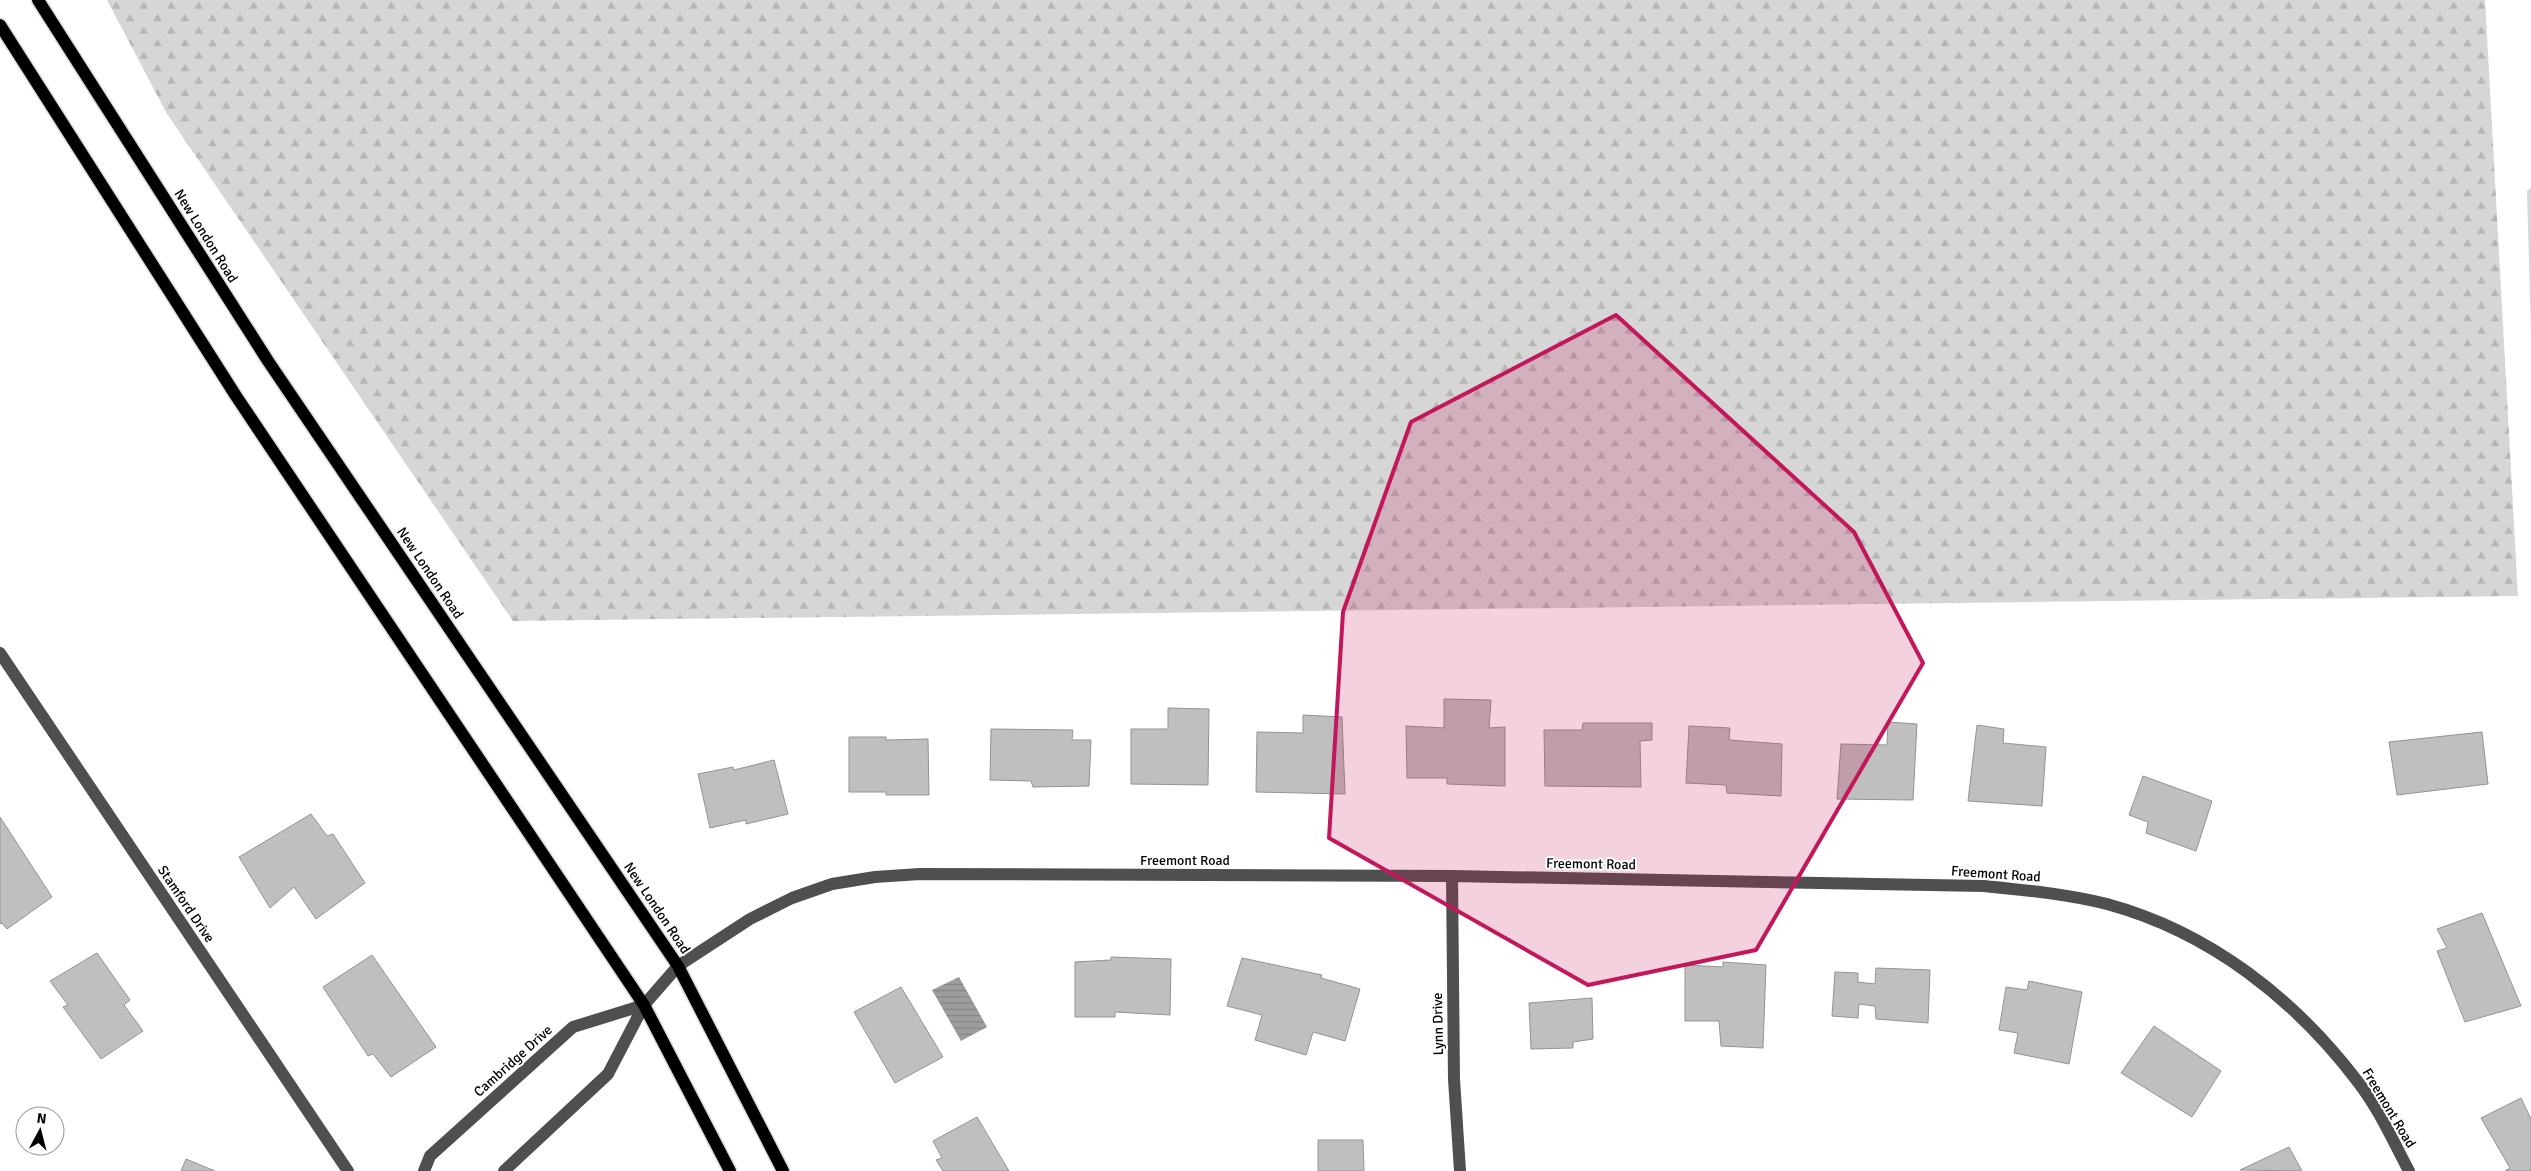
<svg xmlns="http://www.w3.org/2000/svg" width="2531" height="1171" font-family="Signika,sans-serif">
<style>
.grass{fill:#d6d6d6}
.forest{fill:url(#forest-firs)}
.water{fill:url(#water-rules)}
.building{fill:#bfbfbf;stroke:#939393}
.lines{fill:none;stroke-linecap:round;stroke-linejoin:round}
.major-casing{stroke:#dbdbdb;stroke-width:15}
.minor{stroke:#4f4f4f;stroke-width:12}
.major{stroke:#000;stroke-width:12}
.marked{fill:#c2185b;fill-opacity:0.2;stroke:#c2185b;stroke-width:4;stroke-linejoin:round}
.labels{text-anchor:middle;dominant-baseline:central;stroke-width:4;stroke-linejoin:round;paint-order:stroke}
.street-label{font-size:14px;fill:#000;stroke:#fff}
</style>
<defs>
<pattern id="forest-firs" width="22" height="20" patternUnits="userSpaceOnUse" patternTransform="scale(1.25)"><rect width="22" height="20" fill="#d6d6d6"/><path d="M5 1l3.5 6h-7zM16 11l3.5 6h-7z" fill="#b6b6b6"/></pattern>
<pattern id="water-rules" width="6" height="5" patternUnits="userSpaceOnUse" patternTransform="scale(1.25)"><rect width="6" height="5" fill="#9d9d9d"/><path d="M0 2.5h6" fill="none" stroke="#858585"/></pattern>
</defs>
<rect width="100%" height="100%" fill="#fff"/>
<path class="grass" d="M2531,187V334L2527,191Z"/>
<path class="forest" d="M107,0H2485L2518,596L513,621L167,114Z"/>
<path class="water" d="M959,977L987,1027L961,1041L932,990Z"/>
<path class="building" d="M1444,699L1491,700L1489,728L1505,727V786L1447,784V778H1407L1406,726L1444,728Z
M1168,708L1209,709L1208,785L1131,784V729H1168Z
M1303,715L1342,717L1345,794L1256,792L1257,732L1303,733Z
M1888,722L1917,724L1913,800L1837,799L1841,744L1887,745Z
M1583,723H1652V740L1640,741L1641,787L1545,786L1544,730H1582Z
M1977,725L2004,729L2003,743L2046,747L2042,806L1968,801Z
M1689,726L1730,728L1729,740L1782,744L1781,796L1727,793L1726,785L1686,783Z
M991,729L1073,730L1072,740H1091L1089,786L1033,787L1031,781L990,780Z
M2482,732L2488,784L2397,795L2389,742Z
M849,737H886V740L928,739L929,795H886V792H849Z
M774,760L788,814L746,824V820L710,828L698,774L733,767L734,770Z
M2143,776L2212,801L2196,851L2146,833L2148,822L2129,815Z
M311,814L327,836L333,834L365,883L316,919L294,887L270,908L239,857Z
M0,817L52,897L7,929L2,923L0,924Z
M2482,913L2521,1006L2465,1022L2437,951L2447,948L2437,929Z
M97,953L130,1000L124,1005L143,1031L101,1059L63,1007L68,1005L50,981Z
M372,955L436,1047L391,1077L373,1054L368,1056L323,987Z
M1111,957L1171,959L1170,1015L1115,1012V1017H1075V962L1111,960Z
M1242,958L1322,975L1321,978L1360,989L1345,1041L1313,1032L1306,1055L1255,1040L1262,1015L1227,1006Z
M1723,962L1766,965L1763,1048L1721,1046L1719,1021H1685V965L1723,967Z
M1876,968L1930,970L1928,1023L1876,1019L1875,1006L1859,1004L1858,1018L1832,1016L1835,972L1858,973V982L1875,984Z
M2029,981L2082,992L2069,1064L2014,1053L2018,1033L1999,1030L2006,987L2027,990Z
M901,987L943,1057L895,1083L854,1012Z
M1592,998L1593,1039L1573,1042V1048L1531,1049L1529,1003Z
M2154,1026L2221,1071L2192,1117L2121,1073Z
M2521,1098L2531,1119V1171H2505L2510,1168L2481,1118Z
M977,1117L1009,1171H943L936,1160L942,1158L933,1141Z
M1318,1140H1363L1364,1171H1318Z
M2289,1147L2302,1171L2240,1170Z
M186,1159L215,1171H181Z"/>
<g class="lines">
<g class="major-casing">
<path id="major" d="M38,0L268,361L678,966L783,1171
M0,25L236,396L644,1005L730,1171"/>
</g>
<path class="minor" d="M0,653L348,1171
M1452,876L1454,1079L1460,1171
M424,1171L430,1156L573,1027L644,1005
M504,1171L608,1074L644,1005L678,966L750,919L792,898L832,884L875,877L920,874L1452,876L1984,886C2025,890 2067,894 2107,904C2210,932 2295,999 2358,1082C2379,1109 2393,1141 2409,1171"/>
<use href="#major" class="major"/>
</g>
<path class="marked" d="M1616,315L1854,532L1923,663L1756,950L1588,985L1329,838L1343,612L1411,422Z"/>
<g class="labels">
<g class="street-label">
<text transform="translate(206 236) rotate(58)">New London Road</text>
<text transform="translate(430 573) rotate(56)">New London Road</text>
<text x="1185" y="860">Freemont Road</text>
<text transform="translate(1591 864) rotate(1)">Freemont Road</text>
<text transform="translate(1996 874) rotate(4)">Freemont Road</text>
<text transform="translate(186 904) rotate(56)">Stamford Drive</text>
<text transform="translate(657 908) rotate(56)">New London Road</text>
<text transform="translate(1438 1024) rotate(-91)">Lynn Drive</text>
<text transform="translate(513 1061) rotate(-42)">Cambridge Drive</text>
<text transform="translate(2389 1108) rotate(59)">Freemont Road</text>
</g>
</g>
<g transform="translate(40 1131) rotate(7)"><circle r="24" fill="#ffffff" stroke="#999999"/>
<path d="M0-4L9 19L0 12L-9 19Z" fill="#000000"/>
<text y="-8" font-size="14" font-weight="bold" text-anchor="middle" fill="#000000">N</text>
</g>
</svg>
